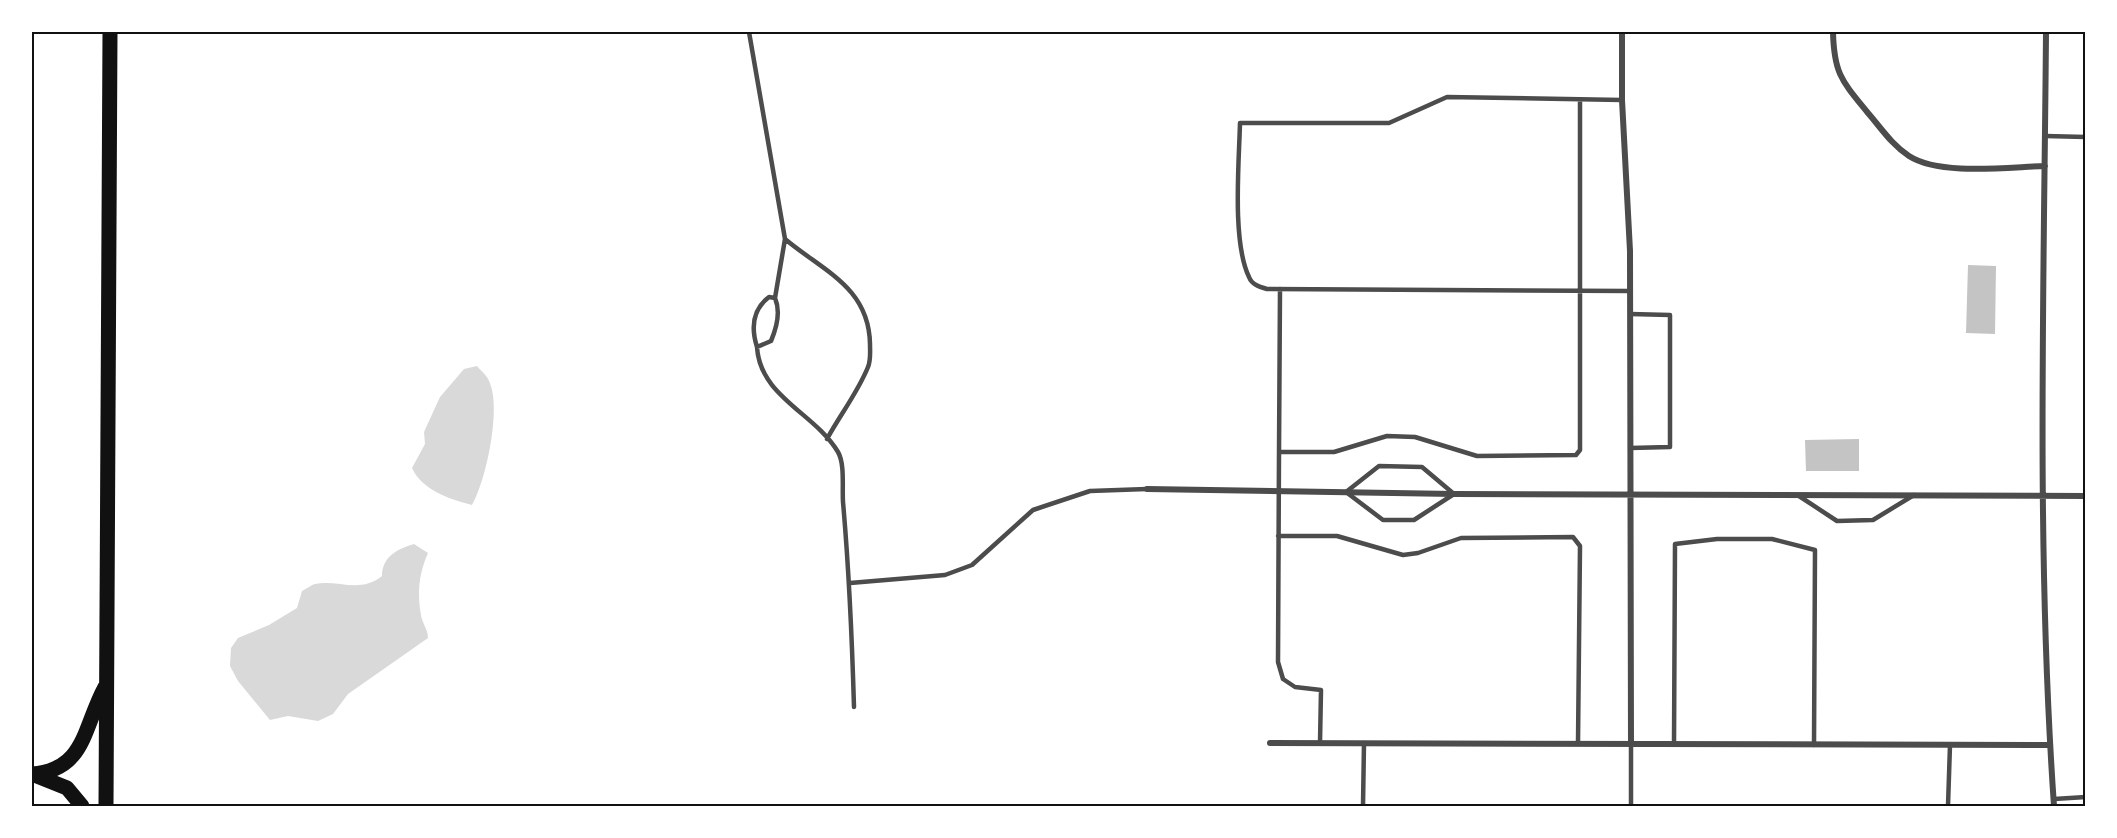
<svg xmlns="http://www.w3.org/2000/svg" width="2117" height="838" font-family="Signika,sans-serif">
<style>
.water{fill:#d9d9d9}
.building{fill:#c4c4c4}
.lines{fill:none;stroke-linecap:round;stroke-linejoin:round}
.service{stroke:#4c4c4c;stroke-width:4.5}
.minor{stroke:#4c4c4c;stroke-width:6}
.primary{stroke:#111;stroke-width:15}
.neatline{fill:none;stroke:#111;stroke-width:2}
</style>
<rect width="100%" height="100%" fill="#fff"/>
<path class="water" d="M477,366C480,370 487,375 489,381C502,407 486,481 472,505C449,499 422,490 412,468L425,444L424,432L440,397L464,369Z
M414,544L428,553C419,573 417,593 421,615C422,623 428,629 428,638L348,694L333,714L318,721L288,716L270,720L238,681L230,666L231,648L238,638L269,625L297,608L302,591C306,589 311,585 315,584C337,579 360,594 382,576C382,557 397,549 414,544Z"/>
<path class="building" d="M1968,265L1996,266L1995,334L1966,333Z
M1859,439V471H1806L1805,440Z"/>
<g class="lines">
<path class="service" d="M749,32L785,239L775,298C781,312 777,327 771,341L757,347C751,328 752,310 769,297L775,298
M1622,100L1447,97L1389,123H1240C1239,163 1232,242 1249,277C1252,285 1260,287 1267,289L1630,291
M2045,136L2086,137
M785,239C823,271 869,287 870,344C870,352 871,360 868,367C858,392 840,415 827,439
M1630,314L1670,315V447L1630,448
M757,347C760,397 815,413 838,452C845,464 842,488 843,502C849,570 852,638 854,707
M1279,452L1280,289
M1379,466L1422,467L1454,494L1414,520H1383L1346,492Z
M1799,496L1837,521L1873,520L1914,495
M1278,536H1337L1403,555L1418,553L1461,538L1573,537L1580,546L1578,743
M850,583L945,575L972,565L1033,510L1090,491L1147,489
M1320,743L1321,690L1295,687L1283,679L1278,662L1279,452H1334L1387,436L1415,437L1477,456L1576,455L1580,450V100
M1631,743V806
M1674,744L1675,544L1717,539H1772L1815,550L1814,745
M2054,799L2086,797
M1363,806L1364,743
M1948,806L1950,745"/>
<path class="minor" d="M1622,32V100L1630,251L1631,743
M1833,32C1834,74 1842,81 1868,113C1881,128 1892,145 1909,156C1940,176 2008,167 2045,166
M2046,32C2044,289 2036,549 2054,806
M1147,489L1454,494L2086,496
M1270,743L2050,745"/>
<path class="primary" d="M32,774C86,770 83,727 105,687
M37,776L67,788L82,806
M106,806L110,32"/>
</g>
<rect width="2117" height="838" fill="none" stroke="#ffffff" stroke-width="66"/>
<rect x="33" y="33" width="2051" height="772" class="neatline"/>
</svg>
